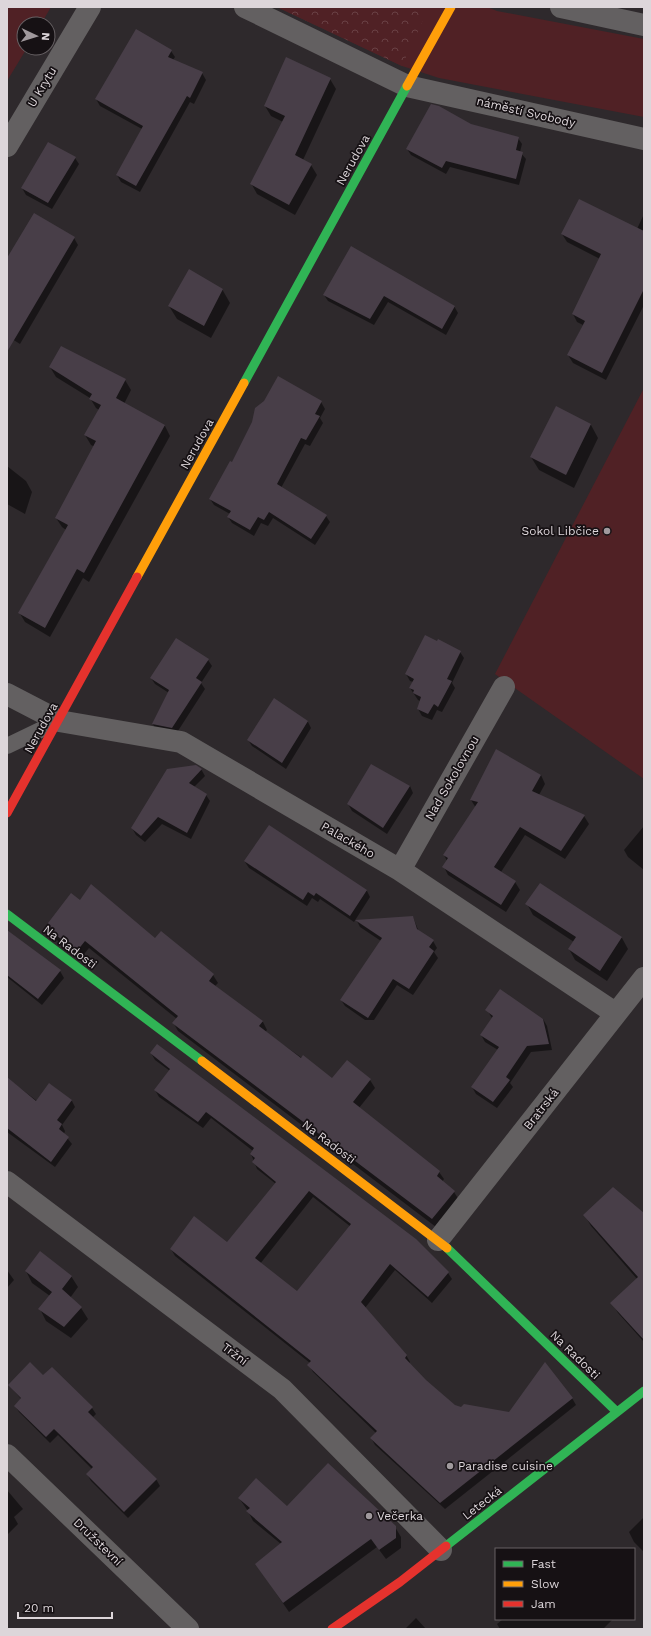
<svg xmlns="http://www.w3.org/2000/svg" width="651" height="1636" font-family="'Work Sans',sans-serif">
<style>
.green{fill:#502125}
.forest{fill:url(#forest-crowns)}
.shadow{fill:#0007;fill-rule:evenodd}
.building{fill:#483e48;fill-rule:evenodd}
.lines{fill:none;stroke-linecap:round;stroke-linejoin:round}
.lane{stroke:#636061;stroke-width:16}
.street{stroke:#636061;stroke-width:22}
.fast{stroke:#30b455;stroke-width:9}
.slow{stroke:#ff9f0a;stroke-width:9}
.jam{stroke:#e5322d;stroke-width:9}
.poi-dot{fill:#a0999d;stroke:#161114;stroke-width:1.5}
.labels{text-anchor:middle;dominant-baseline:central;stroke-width:3.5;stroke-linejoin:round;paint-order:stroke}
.street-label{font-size:12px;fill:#ddd6da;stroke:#161114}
.poi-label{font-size:12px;fill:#ddd6da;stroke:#161114;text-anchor:start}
</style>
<defs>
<pattern id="forest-crowns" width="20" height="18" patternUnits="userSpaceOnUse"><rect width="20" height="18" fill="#502125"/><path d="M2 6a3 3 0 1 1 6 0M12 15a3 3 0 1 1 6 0" fill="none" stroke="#694044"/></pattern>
</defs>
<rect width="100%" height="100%" fill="#2e292c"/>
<path class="green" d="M7,7H51L41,24H24V48H27L7,81Z
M277,7H487L497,11L644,39V117L439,78L402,66Z
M644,388V779L495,674Z"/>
<path class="forest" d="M277,7H429L402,66Z"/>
<path class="shadow" d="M171,51L175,57L173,60L202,73L206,80L194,104L190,102L140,192L121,182L117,175L142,129L100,106L96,99Z
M330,79L336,89L303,160L311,165L317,175L295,215L257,194L251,183L283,122L271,116L265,106Z
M471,125L518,138L522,144L520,152L526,159L519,185L450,167L446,174L411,155L407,149Z
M75,158L79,164L52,209L26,195L22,188Z
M644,214V305L606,380L573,363L568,355L583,325L577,322L573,314L600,259L567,242L562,234L637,229Z
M74,238L78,245L20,344L12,339L7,347V260Z
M351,248L454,306L458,313L446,335L388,302L374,325L328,301L324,295Z
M222,289L230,303L211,338L177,319L169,306Z
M50,367L125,380L131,390L124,404L165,426L170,436L89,582L83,578L50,637L25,622L19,612L66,530L62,527L56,518L95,447L91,445L85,435L99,410L96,408L90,398L56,377Z
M321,402L325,409L320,418L323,423L310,446L305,444L281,488L326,516L330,522L315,545L273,518L268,526L261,523L254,536L232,523L228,517L230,514L214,505L210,499L232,464Z
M556,407L591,425L598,438L574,488L539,470L531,457Z
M7,466L26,481L32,492L25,514L7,504Z
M460,652L464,658L452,683L455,688L442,712L437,710L432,720L422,716L418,709L420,701L418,700L410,688L413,682L410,681L406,674Z
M208,660L212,666L201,683L205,689L176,734L156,731L153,724L169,693L155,684L151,678Z
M274,699L308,722L311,728L286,769L252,746L248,740Z
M201,769L205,776L194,787L206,795L210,801L191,839L162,824L145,842L136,835L132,828Z
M541,775L545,784L539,795L584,816L589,824L565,859L525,835L501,872L515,882L520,890L506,912L448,875L444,867L447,861L444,855L476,808L471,800Z
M410,786L413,793L387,834L352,811L348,804Z
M644,826V870L628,857L624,850Z
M245,862L367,891L370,897L354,922L320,899L318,902L312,898L307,906L249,868Z
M80,902L155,939L213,975L218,983L215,986L263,1022L267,1030L265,1032L332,1079L370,1080L375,1088L359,1108L439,1172L444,1179L442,1182L454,1192L459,1200L436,1227L178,1031L174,1024L177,1019L89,948L81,958L50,935L46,927Z
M527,904L622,938L628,949L607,981L575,960L569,949L574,942L533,915Z
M413,917L419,932L433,941L437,948L434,952L438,958L413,995L397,985L374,1020H365L345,1006L341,1000L381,941L360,927L357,921Z
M10,933L60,971L64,978L42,1005L7,977V937Z
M487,1010L543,1019L547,1026L552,1050L531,1052L510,1083L513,1087L497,1108L476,1094L472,1087L498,1050L485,1042L481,1035L492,1018Z
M151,1053L448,1273L452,1279L432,1303L395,1270L365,1308L406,1355L410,1362L409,1364L426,1381L455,1406L461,1409L510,1413L572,1398L576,1405L445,1509L375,1445L371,1438L376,1433L313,1372L309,1365L310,1363L175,1256L171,1249L227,1244L276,1184L257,1169L251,1154L253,1151L211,1118L203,1128L159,1097L155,1090L170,1071L155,1060ZM313,1197L351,1227L297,1292L260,1264Z
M7,1078L37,1101L50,1084L72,1101L75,1107L62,1125L65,1131L64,1134L72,1144L55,1167L7,1132Z
M644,1213V1342L618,1313L612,1303L637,1279L591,1226L585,1216Z
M7,1270L14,1280L7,1288Z
M26,1271L71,1276L78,1287L70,1298L81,1308L88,1319L71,1338L46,1321L40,1309L50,1296L32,1283Z
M43,1377L92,1408L96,1414L93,1417L156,1479L160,1486L128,1518L91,1481L87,1474L92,1469L58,1435L50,1443L19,1412L15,1406L21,1399L9,1385Z
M7,1490L23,1509L14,1517L18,1524L7,1535Z
M239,1498L395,1527L401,1537V1548L386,1559L377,1547L289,1612L256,1564L281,1544L253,1521L248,1511Z
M644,1517V1552L634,1542L629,1532Z
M416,1618L426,1629H405Z
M503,1619H613L603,1629H500L497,1624Z"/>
<path class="building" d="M136,29L172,50L168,57L203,72L190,98L187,96L136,186L116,175L143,126L95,99Z
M286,57L331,78L295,155L312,164L289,205L250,184L285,116L264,106Z
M431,104L439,106L471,124L519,137L516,150L523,152L516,179L446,161L442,168L406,149Z
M48,142L76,157L48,203L21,188Z
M579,199L644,231V289L602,373L567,355L585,321L572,314L601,254L561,234Z
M34,213L75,237L7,352V258Z
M351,246L455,306L442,329L384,296L370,319L323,295Z
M189,269L223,289L204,326L168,306Z
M61,346L126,379L116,398L165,425L84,573L77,569L45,628L18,613L68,525L55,518L96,441L84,435L101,405L89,399L92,394L49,367Z
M278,376L322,401L315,414L320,416L306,440L301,438L277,484L327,515L311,539L269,512L264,520L258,517L250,530L227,517L231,511L209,499L230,461L232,462L252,422L255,408L264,401Z
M556,406L591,424L566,475L530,457Z
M425,635L437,641L438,639L461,651L447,679L452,681L438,707L434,704L428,714L417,709L421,697L413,693L414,690L409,688L414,679L405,674Z
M176,638L209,659L196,678L202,682L172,728L152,724L169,690L150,678Z
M274,698L308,721L282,763L247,740Z
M496,749L541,775L532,791L585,815L561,851L520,827L494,867L516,881L501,905L442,867L448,858L443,855L478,802L470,800Z
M371,764L410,786L383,828L347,804Z
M196,765L202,769L189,783L207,794L187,833L158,817L141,836L131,828L167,769Z
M269,825L367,890L350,916L316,893L314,896L308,892L303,900L244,861Z
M540,883L622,937L600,971L568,949L576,937L525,904Z
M91,884L155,938L161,931L214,974L209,981L263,1021L259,1026L301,1058L303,1055L332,1078L347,1060L371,1079L353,1102L440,1171L437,1176L455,1191L432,1219L172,1023L178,1016L85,941L77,951L45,927L71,893L80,900Z
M413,916L417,929L434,940L429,947L434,951L409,989L393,979L368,1018L340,1000L382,938L355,920Z
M7,930L61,970L38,999L7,975Z
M500,989L543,1019L549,1044L527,1046L506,1077L510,1080L493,1102L471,1087L499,1047L480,1035L493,1016L485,1010Z
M157,1044L416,1239L449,1272L428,1297L390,1264L361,1302L407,1355L405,1358L426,1380L455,1405L461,1407L464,1404L509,1412L545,1362L573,1398L440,1503L370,1438L377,1431L307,1365L311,1361L170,1249L194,1216L227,1242L276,1182L252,1162L255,1158L250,1154L254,1148L206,1112L198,1122L154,1090L170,1069L150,1053ZM309,1191L351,1224L297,1291L255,1258Z
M7,1077L36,1101L49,1083L72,1100L57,1120L62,1124L59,1129L69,1137L51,1162L7,1128Z
M613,1187L644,1213V1340L610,1303L638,1277L583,1215Z
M40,1251L72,1276L62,1289L82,1307L64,1327L38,1309L52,1292L25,1271Z
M30,1362L43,1375L52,1367L93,1407L88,1412L157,1479L124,1512L86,1474L93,1467L54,1429L46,1437L14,1406L21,1398L8,1385Z
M328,1463L396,1526V1538L379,1550L371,1539L283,1603L255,1564L282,1542L246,1511L250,1508L238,1498L256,1478L287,1506Z"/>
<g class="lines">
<path class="lane" d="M7,746L59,721"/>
<path class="street" d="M245,7L407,86L644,139
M561,7L644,25
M7,146L90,7
M7,694L59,721L181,742L400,870L615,1013
M400,870L504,687
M7,1182L282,1389L441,1550
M438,1240L644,978
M7,1455L188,1629"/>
<path class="fast" d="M244,383L407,86
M7,914L202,1061
M447,1248L617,1412
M446,1546L644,1391"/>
<path class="slow" d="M407,86L451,7
M137,577L244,383
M202,1061L447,1248"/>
<path class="jam" d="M7,813L137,577
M332,1629L400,1582L446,1546"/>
</g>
<g class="poi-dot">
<circle cx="607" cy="531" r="4"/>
<circle cx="450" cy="1466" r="4"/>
<circle cx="369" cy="1516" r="4"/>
</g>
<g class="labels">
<g class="street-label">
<text transform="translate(42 87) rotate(-59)">U Krytu</text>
<text transform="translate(526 112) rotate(13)">náměstí Svobody</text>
<text transform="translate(353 160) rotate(-61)">Nerudova</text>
<text transform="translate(197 444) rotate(-61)">Nerudova</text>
<text transform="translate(41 728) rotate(-61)">Nerudova</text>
<text transform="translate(452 778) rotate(-60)">Nad Sokolovnou</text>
<text transform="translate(348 840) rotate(30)">Palackého</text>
<text transform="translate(70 947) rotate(37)">Na Radosti</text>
<text transform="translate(541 1109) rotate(-52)">Bratrská</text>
<text transform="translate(329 1142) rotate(37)">Na Radosti</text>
<text transform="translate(235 1354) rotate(37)">Tržní</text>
<text transform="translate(575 1355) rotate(44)">Na Radosti</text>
<text transform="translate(482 1503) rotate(-38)">Letecká</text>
<text transform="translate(98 1542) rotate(44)">Družstevní</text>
</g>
<g class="poi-label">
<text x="599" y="531" text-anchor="end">Sokol Libčice</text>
<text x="458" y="1466">Paradise cuisine</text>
<text x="377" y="1516">Večerka</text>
</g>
</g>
<rect width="651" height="1636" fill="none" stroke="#ddd6da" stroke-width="16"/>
<rect x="495" y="1548" width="140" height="72" fill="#161114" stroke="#666063"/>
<rect x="503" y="1561" width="20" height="6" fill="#30b455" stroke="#666063"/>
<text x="531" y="1568" font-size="12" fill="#ddd6da">Fast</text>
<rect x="503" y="1581" width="20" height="6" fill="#ff9f0a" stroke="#666063"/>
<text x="531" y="1588" font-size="12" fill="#ddd6da">Slow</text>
<rect x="503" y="1601" width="20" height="6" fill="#e5322d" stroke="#666063"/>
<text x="531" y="1608" font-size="12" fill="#ddd6da">Jam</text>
<g transform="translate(36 36) rotate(94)"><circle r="19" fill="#161114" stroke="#666063"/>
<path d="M0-3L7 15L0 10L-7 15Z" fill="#a0999d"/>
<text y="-6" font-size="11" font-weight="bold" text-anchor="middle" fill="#ddd6da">N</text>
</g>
<path d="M18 1612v6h94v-6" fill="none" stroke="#ddd6da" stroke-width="2"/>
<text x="24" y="1612" font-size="12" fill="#ddd6da" stroke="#161114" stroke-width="3" paint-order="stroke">20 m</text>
</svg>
